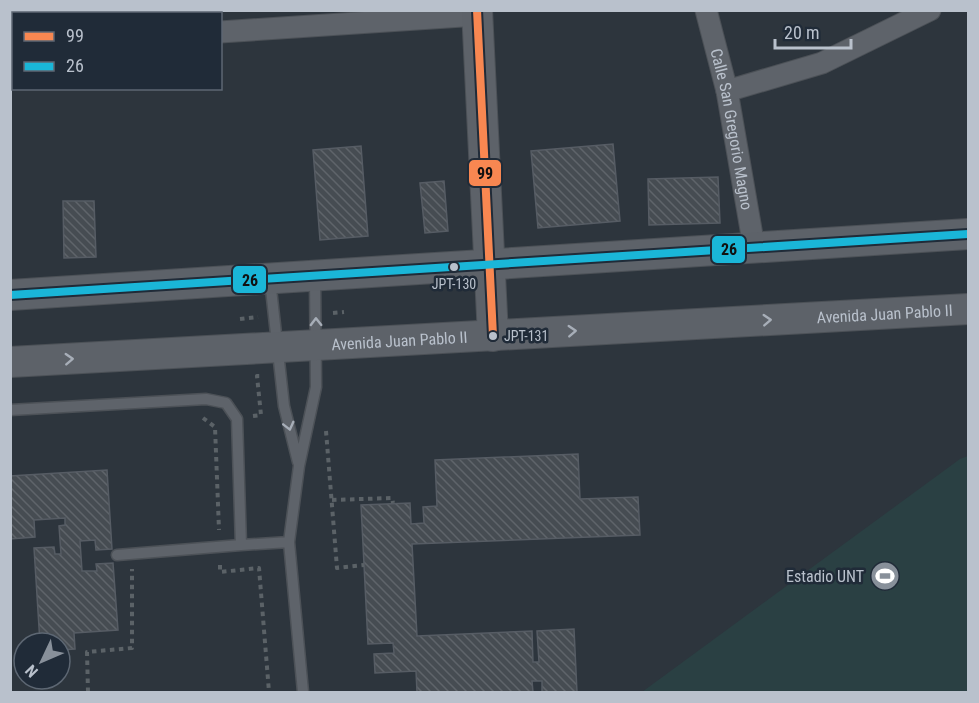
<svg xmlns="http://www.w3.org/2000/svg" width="979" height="703" font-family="'Roboto Condensed',sans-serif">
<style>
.green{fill:#2a4043}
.building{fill:url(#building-back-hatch);stroke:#565c64;stroke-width:1.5}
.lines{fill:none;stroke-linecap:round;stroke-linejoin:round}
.lane-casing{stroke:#4c5157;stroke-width:13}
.street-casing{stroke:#4c5157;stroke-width:23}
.secondary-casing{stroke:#4c5157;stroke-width:32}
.path{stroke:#5b6267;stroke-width:4;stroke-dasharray:4.5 4.5;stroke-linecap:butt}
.lane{stroke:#5e636a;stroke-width:10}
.street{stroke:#5e636a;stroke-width:21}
.secondary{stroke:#5d6269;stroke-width:30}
.bus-1-casing{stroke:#202b38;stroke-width:12}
.bus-2-casing{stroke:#202b38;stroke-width:12}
.bus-1{stroke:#f88751;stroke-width:8}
.bus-2{stroke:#1ab6d8;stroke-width:8}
.oneway{stroke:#a7aeb8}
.bus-dot{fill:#b9c1cc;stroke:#202b38;stroke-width:2}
.labels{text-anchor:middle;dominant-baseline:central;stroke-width:5;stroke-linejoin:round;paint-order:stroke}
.bus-label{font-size:14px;fill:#b9c1cc;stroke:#202b38}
.street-label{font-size:16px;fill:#b9c1cc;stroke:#202b38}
.poi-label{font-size:16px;fill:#b9c1cc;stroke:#202b38;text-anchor:end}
.line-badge{stroke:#202b38;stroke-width:2}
.pale-badge-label{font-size:16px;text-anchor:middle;font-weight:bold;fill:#111}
</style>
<defs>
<pattern id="building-back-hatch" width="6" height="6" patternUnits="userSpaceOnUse" patternTransform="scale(1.5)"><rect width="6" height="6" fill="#464c52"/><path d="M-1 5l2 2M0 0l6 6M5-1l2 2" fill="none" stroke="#5f646a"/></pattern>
</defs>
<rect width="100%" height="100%" fill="#2d353d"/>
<path class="green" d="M968,456V692H642L960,459Z"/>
<path class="building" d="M613,144L620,221L538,228L531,151Z
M361,146L368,236L320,240L313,150Z
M718,177L720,223L649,225L648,179Z
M444,181L448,231L425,233L420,183Z
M63,201H94L96,257L64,258Z
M578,454L580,499L638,497L640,535L412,544L417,636L532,631L533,662H539L537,631L574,629L577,692H542V681H532L533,692H417L416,671L375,673L374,654L394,653L393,643L368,644L361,505L410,503L411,524L424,523L423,507L437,506L435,460Z
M107,470L112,549L96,550L95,540L80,541L82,571H97L96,564L113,563L118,630L74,633L75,649L60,650V643H40L34,548L54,547L55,554H61L59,526L65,525V518L34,520L35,537L10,539V476Z"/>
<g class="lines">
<g class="lane-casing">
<path id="lane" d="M270,280L284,406L298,462
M10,410L206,399L226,403L237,419L241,545L289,542
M117,555L241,545
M303,692L289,542L299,466L316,387L315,279"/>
</g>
<g class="street-casing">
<g id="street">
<path id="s1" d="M706,10L727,91L754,247"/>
<path d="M220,32L478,15"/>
<path d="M10,45H14"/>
<path d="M727,91L822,63L930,10"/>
</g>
</g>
<g class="secondary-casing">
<g id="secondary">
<path d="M477,10L493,336"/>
<path d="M10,295L968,234"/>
<path id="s2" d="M10,362L968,309"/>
</g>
</g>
<path class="path" d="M333,313L344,312
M240,319L258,317
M253,416L261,415L257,376H260
M203,418L215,427L219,530
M326,431L337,568L364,565
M332,500L392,498L393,503
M220,565V572L259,568L269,692
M88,692L87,652L132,648V569"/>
<use href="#lane" class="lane"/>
<use href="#street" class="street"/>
<use href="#secondary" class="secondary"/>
<g class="bus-1-casing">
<path id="bus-1" d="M477,10L493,336"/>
</g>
<g class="bus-2-casing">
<path id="bus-2" d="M10,295L968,234"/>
</g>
<use href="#bus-1" class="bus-1"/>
<use href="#bus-2" class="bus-2"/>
</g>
<defs><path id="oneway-chevron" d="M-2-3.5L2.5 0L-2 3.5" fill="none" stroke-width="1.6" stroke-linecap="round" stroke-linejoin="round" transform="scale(1.5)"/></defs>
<g class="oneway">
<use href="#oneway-chevron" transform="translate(767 320) rotate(-3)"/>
<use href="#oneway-chevron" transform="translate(316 322) rotate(-91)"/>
<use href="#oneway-chevron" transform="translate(572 331) rotate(-3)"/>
<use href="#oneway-chevron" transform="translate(69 359) rotate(-3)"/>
<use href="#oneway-chevron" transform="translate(289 426) rotate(76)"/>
</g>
<defs>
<g id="stadium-disc" transform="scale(1.5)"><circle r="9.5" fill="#88909a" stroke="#202b38"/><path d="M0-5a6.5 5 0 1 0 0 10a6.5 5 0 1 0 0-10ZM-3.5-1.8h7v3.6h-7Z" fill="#fff"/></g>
</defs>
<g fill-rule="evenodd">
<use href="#stadium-disc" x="885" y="576"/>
</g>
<g class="bus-dot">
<circle cx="454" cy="267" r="5"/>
<circle cx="493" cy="336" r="5"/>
</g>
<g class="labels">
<g class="bus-label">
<text x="454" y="284">JPT-130</text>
<text x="504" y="336" text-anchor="start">JPT-131</text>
</g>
<g class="street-label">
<text stroke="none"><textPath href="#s1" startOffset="122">Calle San Gregorio Magno</textPath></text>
<text stroke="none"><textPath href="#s2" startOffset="876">Avenida Juan Pablo II</textPath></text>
<text stroke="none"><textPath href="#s2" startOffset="390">Avenida Juan Pablo II</textPath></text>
</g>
<g class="poi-label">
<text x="864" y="576">Estadio UNT</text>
</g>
</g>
<g class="line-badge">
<rect x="468" y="159" width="34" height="28" rx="6" fill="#f88751"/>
<rect x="711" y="235" width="35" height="29" rx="6" fill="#1ab6d8"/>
<rect x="232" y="265" width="35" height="29" rx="6" fill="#1ab6d8"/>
</g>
<g class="pale-badge-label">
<text x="485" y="179">99</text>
<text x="729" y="255">26</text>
<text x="250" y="286">26</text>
</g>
<rect width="979" height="703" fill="none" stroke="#b9c1cc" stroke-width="24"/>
<rect x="12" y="12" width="210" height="78" fill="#202b38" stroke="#5d6773" stroke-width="1.5"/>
<rect x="24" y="32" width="30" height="9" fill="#f88751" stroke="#5d6773" stroke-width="1.5"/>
<text x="66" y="42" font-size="18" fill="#b9c1cc">99</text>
<rect x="24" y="62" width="30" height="9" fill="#1ab6d8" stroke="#5d6773" stroke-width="1.5"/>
<text x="66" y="72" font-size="18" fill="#b9c1cc">26</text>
<g transform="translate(42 661) rotate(226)"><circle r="28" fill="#202b38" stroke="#5d6773" stroke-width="1.5"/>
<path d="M0-4.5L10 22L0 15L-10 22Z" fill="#88909a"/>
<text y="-9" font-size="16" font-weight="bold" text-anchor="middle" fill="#b9c1cc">N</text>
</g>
<path d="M775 39v9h76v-9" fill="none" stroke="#b9c1cc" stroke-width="3"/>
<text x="784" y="39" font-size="18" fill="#b9c1cc" stroke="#202b38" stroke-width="4.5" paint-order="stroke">20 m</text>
</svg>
